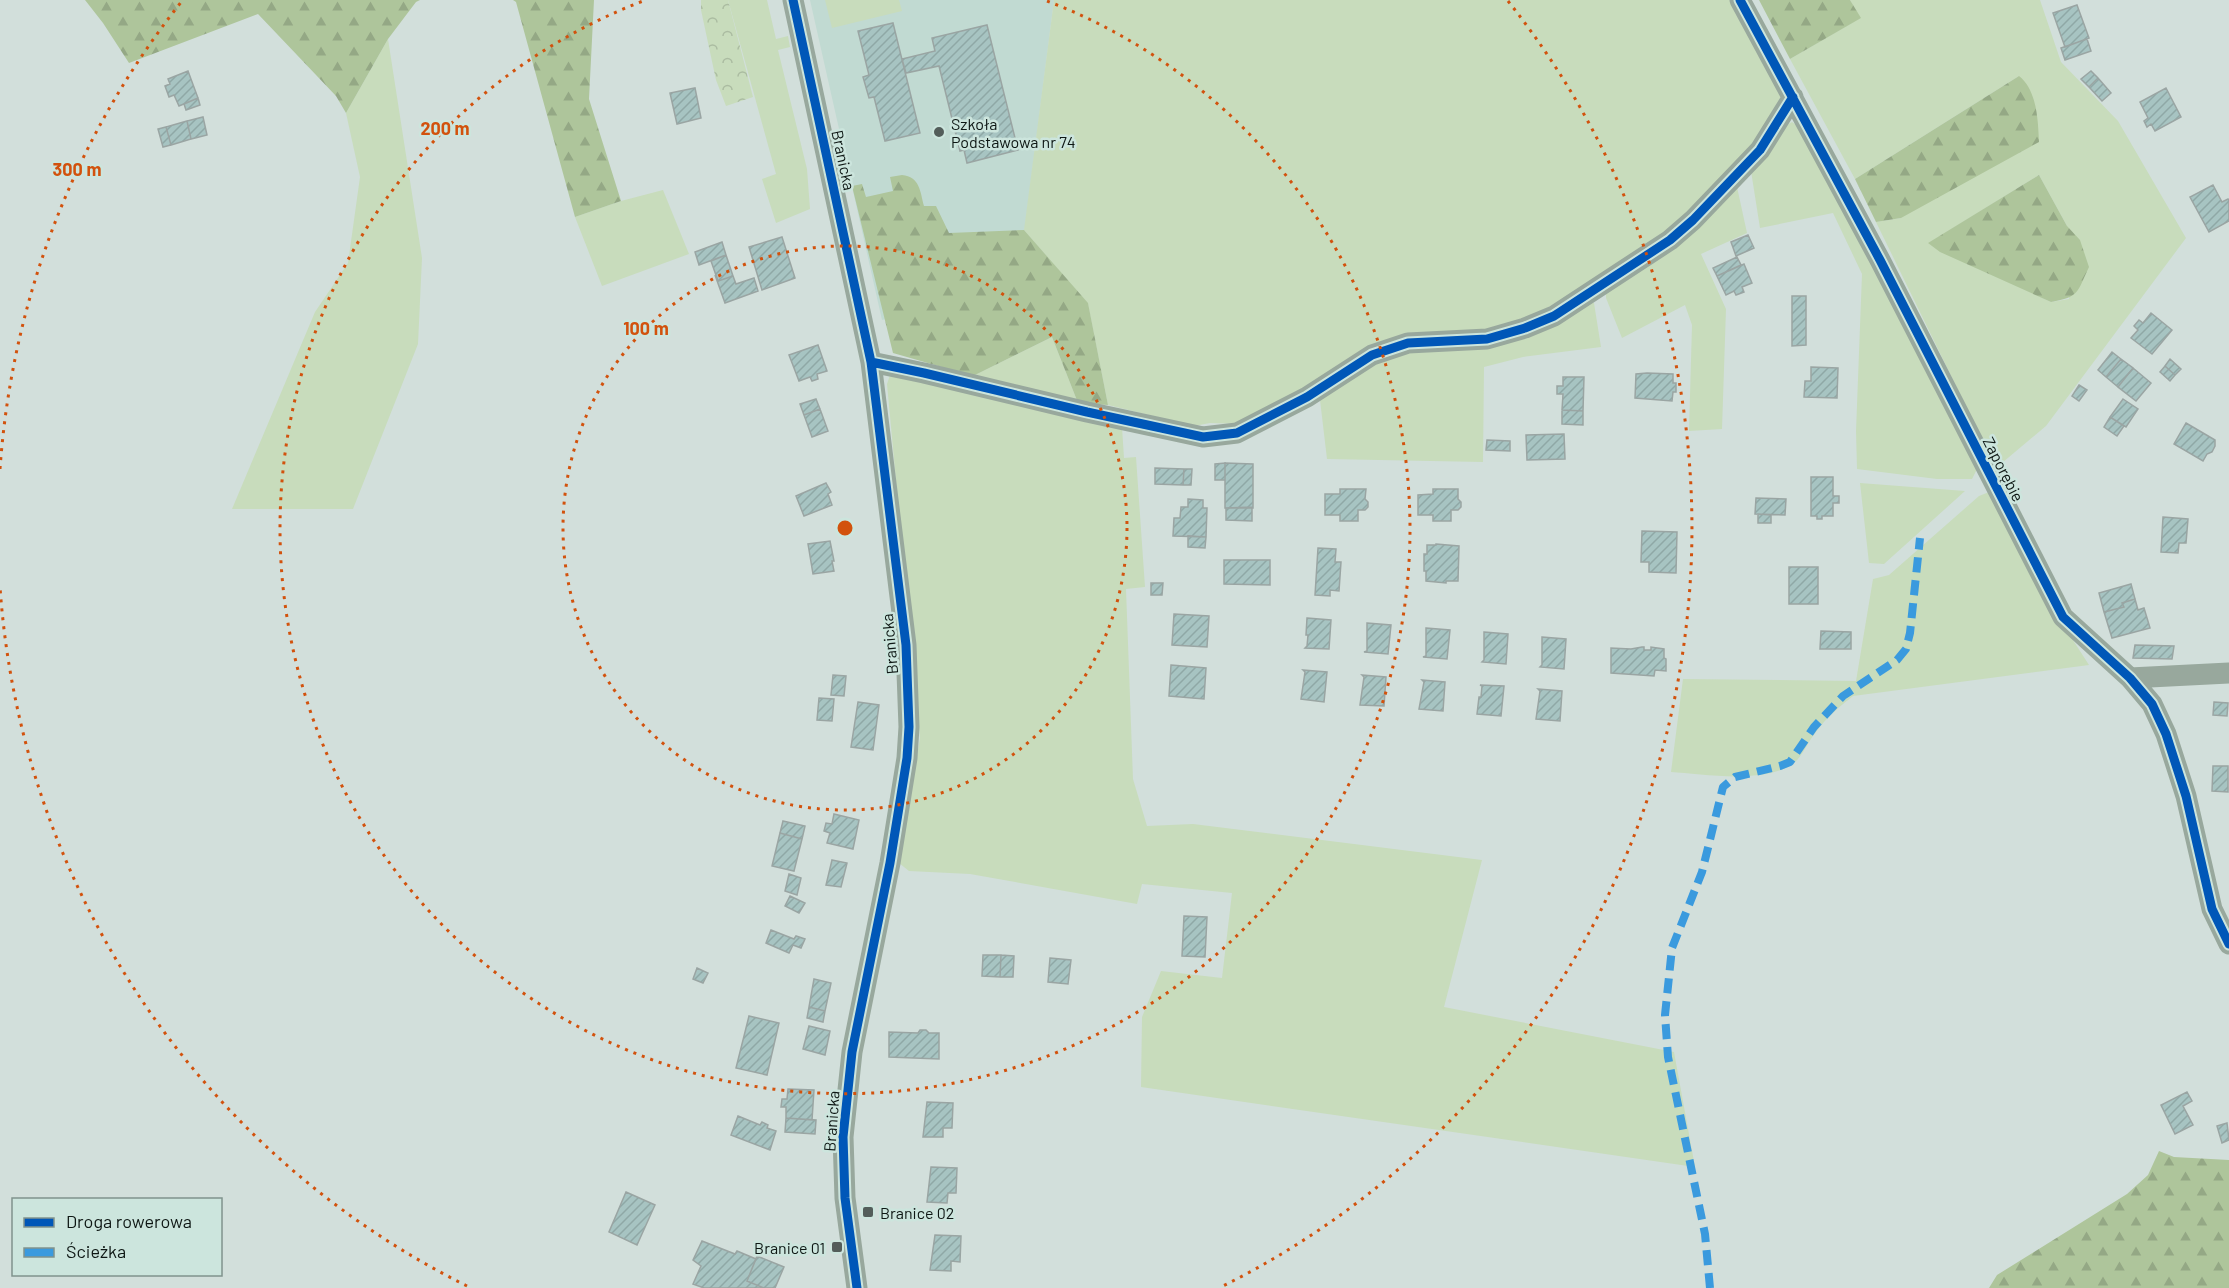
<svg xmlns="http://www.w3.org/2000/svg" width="2229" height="1288" font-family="Barlow,sans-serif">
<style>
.built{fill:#c1dad2}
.grass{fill:#c8dcbc;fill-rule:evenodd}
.forest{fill:url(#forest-firs)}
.park{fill:url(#park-crowns)}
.building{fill:url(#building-hatch);stroke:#9aa5a3;stroke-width:1.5}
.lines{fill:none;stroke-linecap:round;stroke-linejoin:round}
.minor{stroke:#98a89d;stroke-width:21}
.quiet{stroke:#3a9ade;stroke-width:8;stroke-dasharray:15 8;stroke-linecap:butt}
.cycleway-casing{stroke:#cce5dd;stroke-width:13}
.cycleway{stroke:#0057b8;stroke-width:9}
.ring{fill:none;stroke:#d2520d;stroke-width:3;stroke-dasharray:3 6}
.poi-dot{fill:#535d5a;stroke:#cce5dd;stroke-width:2}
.labels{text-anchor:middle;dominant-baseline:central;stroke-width:5;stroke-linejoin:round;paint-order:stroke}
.poi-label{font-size:16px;fill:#0e1714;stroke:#cce5dd;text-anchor:start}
.street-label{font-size:16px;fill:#0e1714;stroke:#cce5dd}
.centre{fill:#d2520d;stroke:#cce5dd;stroke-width:3}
.ring-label{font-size:18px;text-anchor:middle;font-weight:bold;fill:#d2520d;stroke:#cce5dd;stroke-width:5;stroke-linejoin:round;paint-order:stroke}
</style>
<defs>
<pattern id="forest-firs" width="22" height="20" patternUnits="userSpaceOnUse" patternTransform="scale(1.5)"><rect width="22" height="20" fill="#aec59b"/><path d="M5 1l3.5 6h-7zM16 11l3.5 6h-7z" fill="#94a885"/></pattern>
<pattern id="park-crowns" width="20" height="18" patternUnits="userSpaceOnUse" patternTransform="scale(1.5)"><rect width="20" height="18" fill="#c8dcbc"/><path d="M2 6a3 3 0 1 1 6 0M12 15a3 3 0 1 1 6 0" fill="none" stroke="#abbca1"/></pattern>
<pattern id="building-hatch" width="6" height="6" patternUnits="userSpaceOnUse" patternTransform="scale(1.5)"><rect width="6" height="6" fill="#a7c4c2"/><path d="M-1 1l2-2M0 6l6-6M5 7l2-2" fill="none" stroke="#8fa8a6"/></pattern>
</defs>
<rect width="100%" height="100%" fill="#d2dfdb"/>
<path class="built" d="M810,0H1054L1017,289L882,320Z"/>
<path class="grass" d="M728,0H767L776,39L788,36L790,47L778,50L807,169L810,209L776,223L762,179L776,174Z
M825,0H899L902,11L832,28Z
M1054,0H1733L1785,98L1772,121L1705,204L1638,252L1544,310L1488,332L1405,338L1240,424L1210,423L1194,426L1108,405L1088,304L1024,230Z
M1850,0H2040L2061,62L2118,121L2186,238L2046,426L1996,468L1876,222L1901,218L2019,76L1855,179L1790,59L1860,18ZM2039,175L2067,226L2069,299L2051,302L1929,243Z
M388,39L422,258L418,344L353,509H232L315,312L348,263L360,177L346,113Z
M1792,122L1803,130L1977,469L1972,479H1937L1857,469L1856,431L1862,274L1833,213L1760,228L1751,171L1785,126Z
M1737,187L1747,233L1701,254L1726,309L1722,429L1689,431L1692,325L1685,305L1622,338L1606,298V292Z
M663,190L689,254L602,286L575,217L621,201Z
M1582,303H1594L1601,347L1523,357L1484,367L1483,462L1327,459L1320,400L1372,363L1407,349L1488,345Z
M1052,337L1078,403L973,376Z
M890,375L1122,427L1124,458L1136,457L1145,587L1126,589L1133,779L1147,826L1193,824L1482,860L1444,1007L1674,1052L1695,1167L1141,1087L1142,1017L1161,971L1222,978L1232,893L1142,884L1137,904L970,874L909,871L899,863L920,738L887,384Z
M1860,483L1965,491L1884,564L1869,563Z
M1989,492L2060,620L2089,665L1853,696C1839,707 1826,718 1816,732C1809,740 1805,751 1798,759C1773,786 1703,774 1671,772L1683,679L1856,681L1873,579L1889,575L1979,496Z"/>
<path class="forest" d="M85,0H420L416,2L388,39L346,113L336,96L258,14L129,63L103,23Z
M513,0H594L589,99L621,201L575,217L516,2Z
M1759,0H1850L1861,18L1790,59Z
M2019,76C2037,90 2038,120 2039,142L1901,218L1876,222L1855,179Z
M902,175C920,177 920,191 924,206H936L949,233L1024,230L1088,303L1108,405L1078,403L1052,337L973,376L893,353L852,186L862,184L866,197L893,191L890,177Z
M2039,175L2067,226L2080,240L2089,267C2077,292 2080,297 2051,302L1940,252L1928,243Z
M2159,1151L2174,1157L2229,1160V1288H1989L1997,1275L2127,1194L2148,1175Z"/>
<path class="park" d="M701,0H728L753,97L726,106L716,80L701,10Z"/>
<path class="building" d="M2077,5L2089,38L2065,47L2053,13Z
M893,23L920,133L885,141L874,97L869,98L863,77L869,75L858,31Z
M987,25L1018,150L967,163L964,150L960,151L939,66L906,73L902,59L935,51L932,38Z
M2087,39L2091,51L2065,60L2061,48Z
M188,71L198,98L179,106L174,95L169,97L165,86L170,84L168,79Z
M2091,71L2098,78L2089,87L2081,79Z
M2098,78L2111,93L2102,101L2089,87Z
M695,88L701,118L677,124L670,93Z
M2166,88L2181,117L2155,131L2151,124L2147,127L2144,121L2148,118L2140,102Z
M198,98L200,105L186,110L184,104Z
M203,117L207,135L191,139L187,121Z
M187,121L191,139L171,145L166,127Z
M166,127L171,145L163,147L158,129Z
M2213,185L2222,202L2228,199L2229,201V221L2209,232L2190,197Z
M1748,235L1754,248L1736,256L1731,242Z
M782,237L795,278L762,290L749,247Z
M722,242L726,255L699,265L695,252Z
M726,255L733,276L718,281L711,261Z
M1737,257L1741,265L1717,276L1713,268Z
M1744,264L1752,283L1742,287L1744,292L1736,295L1734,291L1726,295L1717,276Z
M715,275L718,281L733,276L736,284L754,278L758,291L725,303Z
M1792,296H1806V345L1792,346Z
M2151,313L2172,330L2152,354L2131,338L2138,330L2134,326L2139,320L2143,323Z
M818,345L827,371L817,374L818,379L812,381L810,377L799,381L789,355Z
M2112,352L2121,359L2106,377L2098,370Z
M2121,359L2133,368L2118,387L2106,377Z
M2170,359L2181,369L2175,375L2165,366Z
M2165,366L2175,375L2170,381L2160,372Z
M1811,367L1838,368L1837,398L1804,397L1805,381H1811Z
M2133,368L2151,383L2136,401L2118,387Z
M1647,373L1673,374V383H1676V392H1673L1672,401L1635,398L1636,374Z
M1563,377H1584L1583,411L1562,410L1563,394H1557V386H1563Z
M2079,385L2087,390L2079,401L2072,396Z
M816,399L820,409L804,415L800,404Z
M2123,399L2138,409L2126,427L2110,417Z
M820,409L828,431L812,437L804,415Z
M1562,410L1583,411V425L1562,424Z
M2110,417L2124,426L2117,436L2104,427Z
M2186,423L2215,440V446L2212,452L2207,454L2203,461L2174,444Z
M1564,434L1565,459L1527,460L1526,435Z
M1487,440L1510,441V451L1486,450Z
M1225,463L1253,464V508H1225Z
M1225,463V480H1215V464Z
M1155,468L1184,469L1183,485L1155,484Z
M1184,469H1192L1191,485H1183Z
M1811,477H1833V496H1839V503H1833V516H1822V519H1817V516H1811Z
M826,483L831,492L828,494L832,505L804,516L796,496Z
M1340,489H1366L1365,499L1368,502V507L1365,510H1358V521H1340V515H1325V494H1340Z
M1433,489H1458V499L1461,502V507L1458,510H1451V521H1433V515H1418V495L1433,494Z
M1756,498L1786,499L1785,515L1755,514Z
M1188,499L1203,500V508H1207L1206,537L1173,536L1174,518H1180L1181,507H1188Z
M1252,507V521L1226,520V508Z
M1758,514L1771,515V523H1758Z
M2163,517L2188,519L2186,543H2179L2178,553L2161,552Z
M1642,531L1677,532L1676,573L1649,572V562H1641Z
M1188,536L1206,537L1205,548L1188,547Z
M830,541L834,561H832L834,571L813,574L808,544Z
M1436,544L1459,546L1458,581H1446V583L1426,581V571H1424V554H1427V545H1436Z
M1318,548L1336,549L1335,562H1341L1339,591L1330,590V596L1315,595Z
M1224,560H1270V585L1224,584Z
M1789,567H1818V604H1789Z
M1151,583H1163L1162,595H1151Z
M2131,584L2135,599L2122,603L2124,607L2104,612L2099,593Z
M2135,599L2138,610L2144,608L2150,628L2112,638L2104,612L2124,607L2122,603Z
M1174,614L1209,616L1207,647L1172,645Z
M1307,618L1331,620L1329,649L1305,648L1307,646L1308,635H1306Z
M1367,623L1391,625L1388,654L1364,652L1367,651Z
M1426,628L1450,630L1447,659L1423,657L1426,656Z
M1821,631L1851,632V649H1820Z
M1484,632L1508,634L1506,664L1482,662L1484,660Z
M1542,637L1566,639L1564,669L1540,667L1542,665Z
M2135,645L2174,646L2172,659L2133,658Z
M1642,647H1644V650H1651V647L1664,649V658L1666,659V671L1655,670L1654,676L1611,673V648L1631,649Z
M1171,665L1206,668L1204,699L1169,696Z
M1303,670L1327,672L1324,702L1301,699L1305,672Z
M833,675L846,676L844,696L831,695Z
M1362,675L1386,677L1384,706L1360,705L1364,677Z
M1422,680L1445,682L1443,711L1419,709L1424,682Z
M1480,685L1504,686L1501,716L1477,714L1479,697H1481L1482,686Z
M1538,689L1562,691L1560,721L1536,719L1540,691Z
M819,698L834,699L832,721L817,720Z
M858,702L879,705L873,750L851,747Z
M2214,702L2228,703L2227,716L2213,715Z
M2213,766H2228V792L2212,791Z
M834,814L859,820L853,849L827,843L830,833L824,831L826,823L832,824Z
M783,821L805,826L802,839L780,833Z
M780,833L802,839L794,871L772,866Z
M832,860L847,863L841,887L826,885Z
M789,874L801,878L797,895L785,891Z
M790,896L805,903L799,913L785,906Z
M1184,916L1207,917L1205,957L1182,956Z
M771,930L794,939L796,936L805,939L801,948L793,945L789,953L766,943Z
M983,955H1001L1000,977L982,976Z
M1001,955L1014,956L1013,977H1000Z
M1050,958L1071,960L1068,984L1048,982Z
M697,968L708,973L703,983L693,979Z
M814,979L831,983L825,1011L809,1007Z
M809,1007L825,1011L823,1022L807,1018Z
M749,1016L779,1023L767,1075L736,1068Z
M809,1026L830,1031L825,1055L803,1049Z
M920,1030H926L929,1033H939V1059L889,1057V1032L918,1033Z
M788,1089L814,1090L812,1120L786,1118V1107H781L782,1099H787Z
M2187,1092L2192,1101L2183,1106L2193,1125L2175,1134L2161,1105Z
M927,1102L953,1103L952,1128H943V1137H923Z
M738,1116L760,1125L762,1122L768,1125L767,1128L776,1131L770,1150L731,1135Z
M786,1118L816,1120L815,1134L785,1132Z
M2227,1123L2229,1140L2222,1143L2217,1126Z
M931,1167L957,1168L956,1193H948L947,1203L927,1202Z
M626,1192L655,1205L637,1245L609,1232Z
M935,1235L961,1236L960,1262L951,1261V1271L930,1270Z
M702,1241L735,1254L737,1251L756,1259L747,1281L764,1288H704L693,1284L701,1266L693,1260Z
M757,1256L784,1267L775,1288H764L747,1281Z"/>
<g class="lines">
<path class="minor" d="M793,0L871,362L906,645L909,727L907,758L890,863L852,1052L843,1137L845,1198L857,1288
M1740,0L1880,260L2063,617L2130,678L2152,704L2166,734L2186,796L2212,909L2229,944
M871,362L924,373L1087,412L1203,437L1237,433L1307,397L1372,355L1408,343L1487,339L1525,328L1554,316L1670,240L1693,220L1760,150L1793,97
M2130,678L2229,673"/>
<path class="quiet" d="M1710,1288L1705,1234L1668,1057L1665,1015L1672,948L1702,872L1723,787L1735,777L1780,766L1790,762L1814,727L1843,696L1897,660L1906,649L1910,633L1920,538"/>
<g class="cycleway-casing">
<path id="cycleway" d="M793,0L871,362L906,645L909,727L907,758L890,863L852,1052L843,1137L845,1198L857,1288
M1740,0L1880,260L2063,617L2130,678L2152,704L2166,734L2186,796L2212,909L2229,944
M871,362L924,373L1087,412L1203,437L1237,433L1307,397L1372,355L1408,343L1487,339L1525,328L1554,316L1670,240L1693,220L1760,150L1793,97"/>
</g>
<use href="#cycleway" class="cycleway"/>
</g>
<g class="ring">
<circle cx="845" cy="528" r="282"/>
<path d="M1047 1A565 565 0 1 1 643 1"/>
<path d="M467 1286A847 847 0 0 1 0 587M0 469A847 847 0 0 1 182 1M1508 1A847 847 0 0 1 1223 1286"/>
</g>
<g class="poi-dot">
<circle cx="939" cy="132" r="6"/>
<rect x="862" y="1206" width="12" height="12" rx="3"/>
<rect x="831" y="1241" width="12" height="12" rx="3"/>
</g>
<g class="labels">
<g class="poi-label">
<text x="951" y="123">Szkoła<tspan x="951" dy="18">Podstawowa nr 74</tspan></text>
<text x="880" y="1212">Branice 02</text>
<text x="825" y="1247" text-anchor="end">Branice 01</text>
</g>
<g class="street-label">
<text transform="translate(844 160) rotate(78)">Branicka</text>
<text transform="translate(2004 469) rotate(63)">Zaporębie</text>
<text transform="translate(889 644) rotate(-95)">Branicka</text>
<text transform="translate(831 1121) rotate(-86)">Branicka</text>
</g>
</g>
<circle cx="845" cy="528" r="9" class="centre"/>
<g class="ring-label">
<text x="445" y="135">200 m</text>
<text x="77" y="176">300 m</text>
<text x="646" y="335">100 m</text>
</g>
<rect x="12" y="1198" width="210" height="78" fill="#cce5dd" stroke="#80938d" stroke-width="1.5"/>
<rect x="24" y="1218" width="30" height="9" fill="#0057b8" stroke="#80938d" stroke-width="1.5"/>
<text x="66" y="1228" font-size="18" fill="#0e1714">Droga rowerowa</text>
<rect x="24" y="1248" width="30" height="9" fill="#3a9ade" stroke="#80938d" stroke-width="1.5"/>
<text x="66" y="1258" font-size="18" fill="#0e1714">Ścieżka</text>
</svg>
